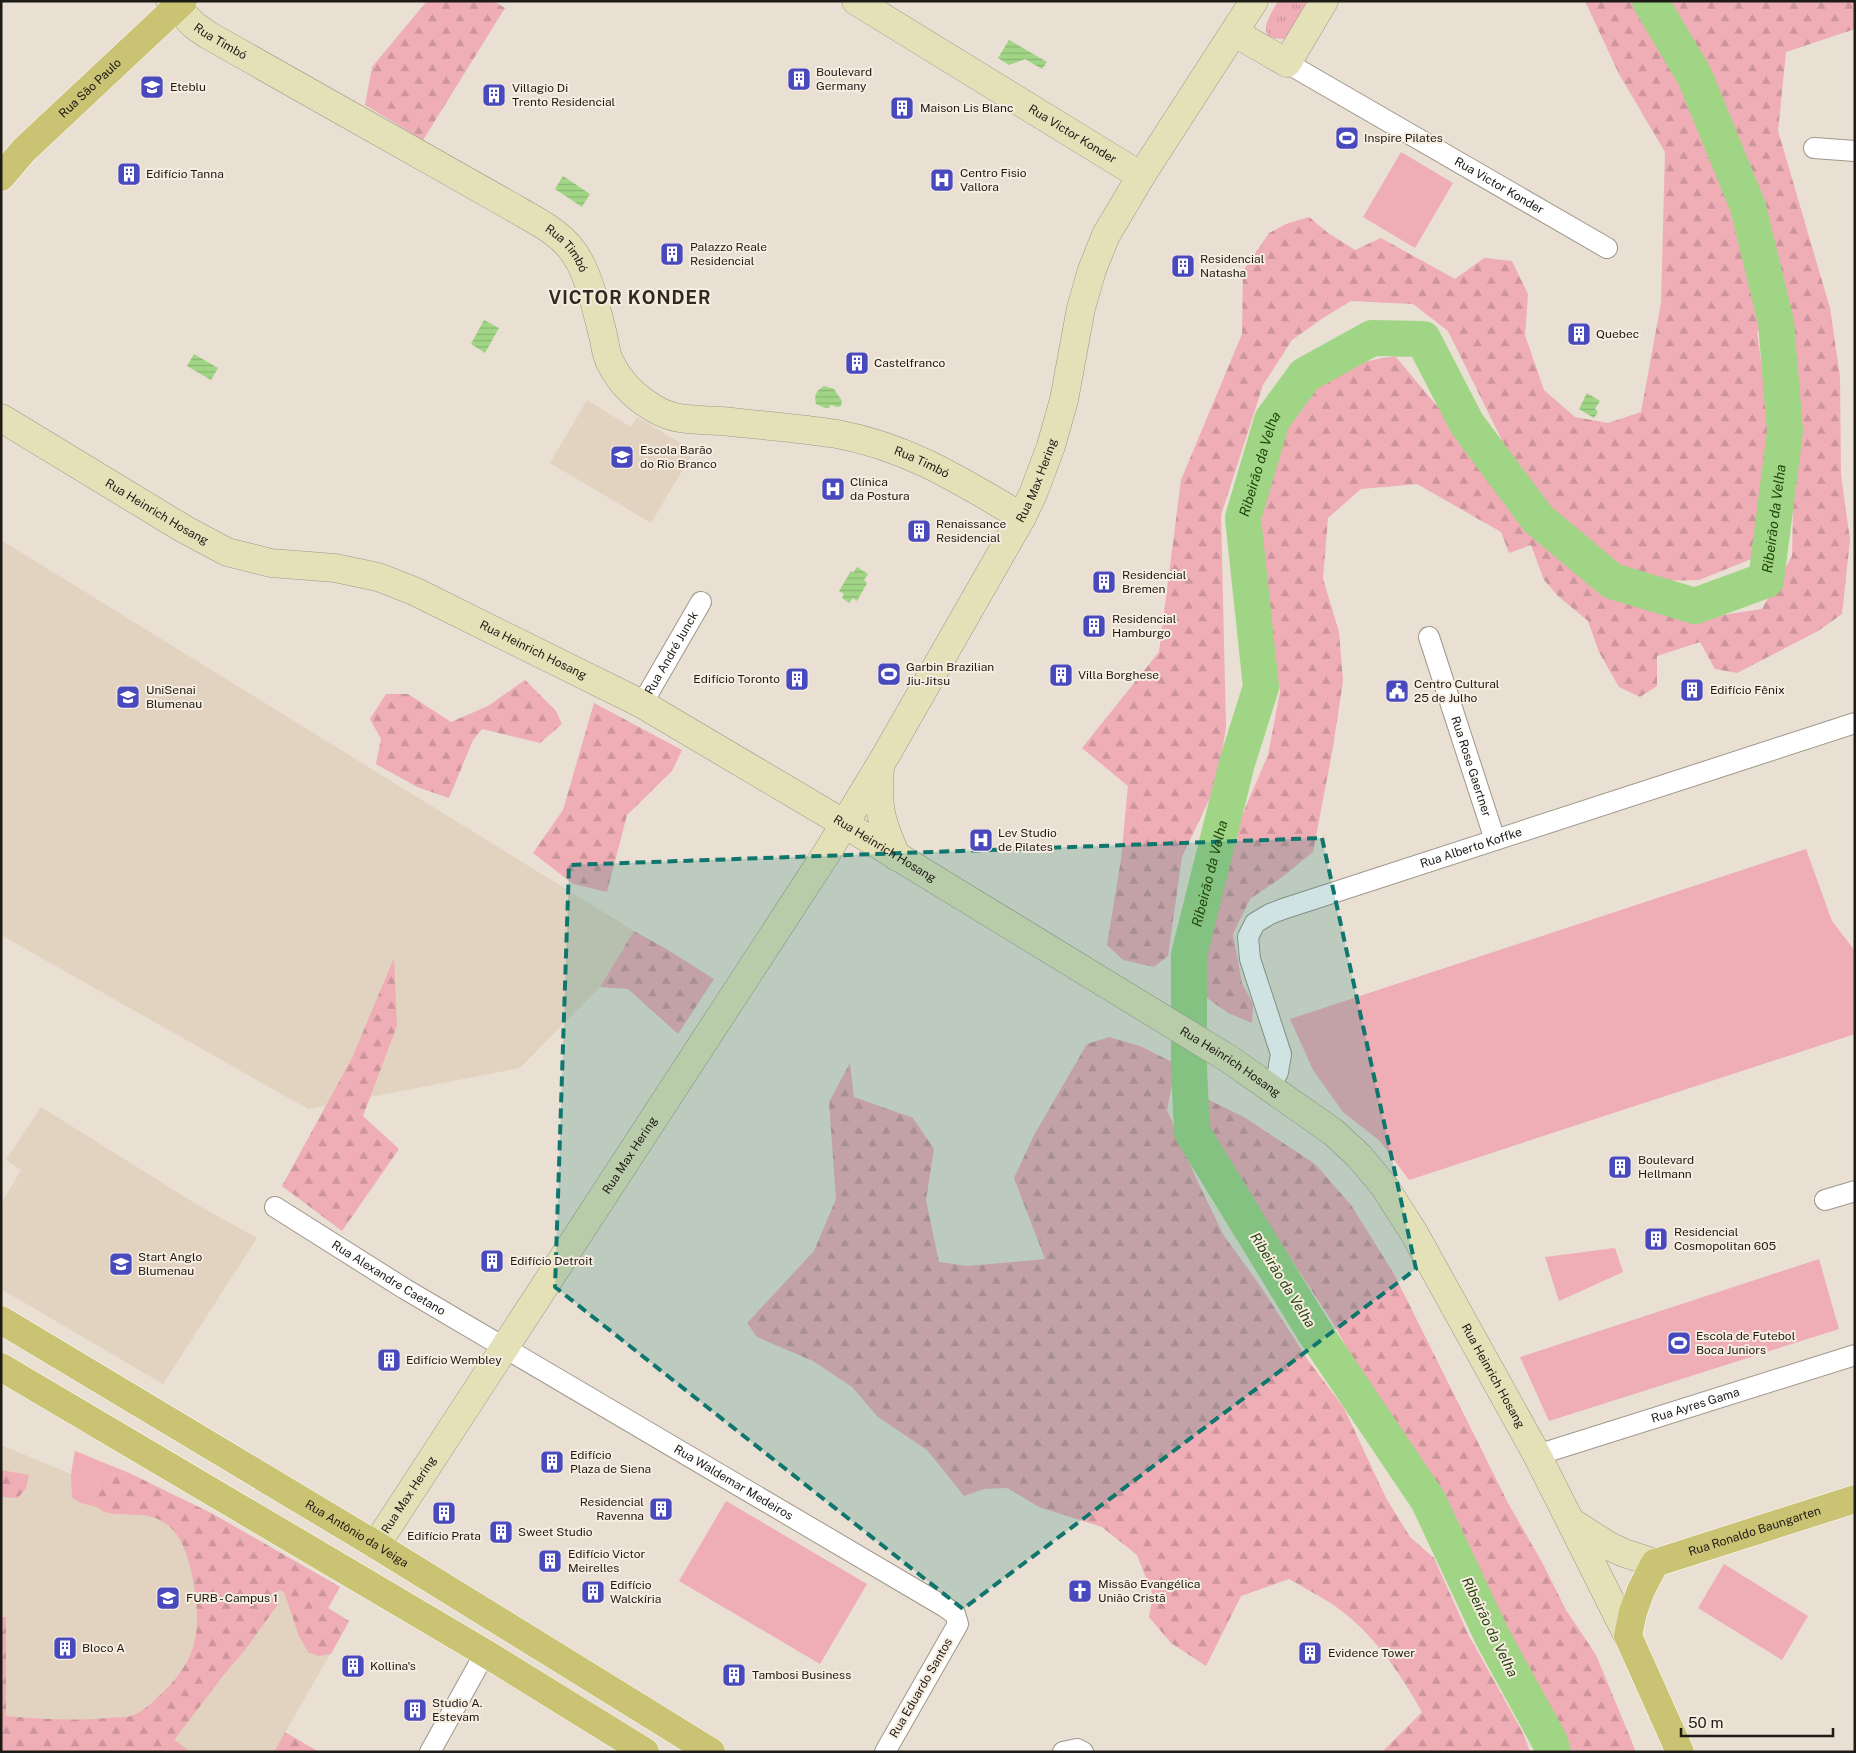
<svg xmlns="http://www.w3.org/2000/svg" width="1856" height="1753" font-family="'Public Sans',sans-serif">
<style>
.built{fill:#e2d3c0}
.green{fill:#efadb5}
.forest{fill:url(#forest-firs)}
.park{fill:url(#park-tufts)}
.water{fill:url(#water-rules)}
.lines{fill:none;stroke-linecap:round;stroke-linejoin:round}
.river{stroke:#a0d586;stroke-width:36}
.street-casing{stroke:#9f968a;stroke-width:22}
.secondary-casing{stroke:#9f968a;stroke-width:29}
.primary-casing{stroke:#fff;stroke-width:29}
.street{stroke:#fff;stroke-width:20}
.secondary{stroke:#e4e1b9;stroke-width:28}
.primary{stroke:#c9c373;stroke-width:28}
.marked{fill:#0f766e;fill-opacity:0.2;stroke:#0f766e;stroke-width:4;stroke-dasharray:10 6;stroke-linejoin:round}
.labels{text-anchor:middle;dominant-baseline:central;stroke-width:4;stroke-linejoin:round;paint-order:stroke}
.street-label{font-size:12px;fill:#1e1a16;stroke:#f7ece0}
.poi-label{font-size:12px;fill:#1e1a16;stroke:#f7ece0;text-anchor:start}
.water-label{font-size:14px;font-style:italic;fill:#21430c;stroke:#f7ece0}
.district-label{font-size:18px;font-weight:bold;letter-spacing:1px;fill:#322a21;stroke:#f7ece0}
</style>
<defs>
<pattern id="forest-firs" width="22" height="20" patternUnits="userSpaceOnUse" patternTransform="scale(1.25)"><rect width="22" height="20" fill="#efadb5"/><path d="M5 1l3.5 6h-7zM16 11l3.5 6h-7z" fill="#cc949b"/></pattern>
<pattern id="park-tufts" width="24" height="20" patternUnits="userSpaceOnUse" patternTransform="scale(1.25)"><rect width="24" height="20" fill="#efadb5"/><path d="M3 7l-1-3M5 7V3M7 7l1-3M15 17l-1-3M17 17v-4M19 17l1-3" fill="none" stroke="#cc949b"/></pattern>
<pattern id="water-rules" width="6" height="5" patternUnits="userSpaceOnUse" patternTransform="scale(1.25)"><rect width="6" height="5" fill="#a0d586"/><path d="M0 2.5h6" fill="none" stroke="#89b673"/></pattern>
</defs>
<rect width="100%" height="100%" fill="#e9dfd3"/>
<path class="built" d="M587,400L631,427L637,417L694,451L651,523L550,463Z
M1,540L634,931L600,987L520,1068L308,1109L1,935Z
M41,1107L196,1204L257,1238L163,1384L1,1289V1204L21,1170L6,1160Z
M1,1445L71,1474L75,1451L129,1473L213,1514L340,1587L328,1608L349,1621L274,1752H1Z"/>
<path class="green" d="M1401,152L1453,183L1415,248L1363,217Z
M1806,849L1832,921L1855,951V1034L1409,1180L1380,1141L1343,1112L1313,1070L1290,1019Z
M1615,1248L1623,1272L1559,1301L1545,1257Z
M1819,1259L1839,1329L1549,1421L1520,1357Z
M75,1451L129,1473C102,1475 91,1476 96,1507L81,1503L72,1498L71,1474Z
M726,1501L867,1584L820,1664L679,1581Z
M1724,1564L1808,1616L1782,1660L1698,1608Z
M174,1740L176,1741L191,1752H165Z"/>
<path class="forest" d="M427,1H493L505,8L423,140L365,105L372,67Z
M1585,1H1855V29L1786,52L1778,131L1830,308L1840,377L1841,475L1850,540L1842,614L1818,631L1737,673L1715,669L1700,642L1657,656V686L1640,697L1619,687L1599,652L1588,621L1558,596L1544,580L1531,545L1509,553L1501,532L1417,484L1361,489L1328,518L1323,579L1339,632L1343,681L1333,747L1313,852L1281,878L1250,899L1233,934L1242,983L1253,1004L1252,1023L1228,1013L1203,995L1210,922L1241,818L1268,755L1280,692L1259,539L1268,466L1299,402L1352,364L1395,356L1442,412L1489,479L1555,555L1627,602L1702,618L1762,609L1792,556L1796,375L1757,330L1773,455L1761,555L1699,580L1658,581L1595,555L1526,489L1448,331L1413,304L1351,301L1323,318L1292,340L1263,385L1221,515L1226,727L1217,783L1182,857L1168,956L1154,967L1123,960L1107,945L1121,859L1128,786L1082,748L1159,652L1181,480L1242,334L1243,271L1269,233L1286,224L1309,217L1328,233L1355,250L1381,238L1455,279L1484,258L1512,261L1528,294L1525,335L1544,390L1575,417L1608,423L1641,412L1661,303L1665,152L1619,74Z
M525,680L556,711L562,724L540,743L482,729L473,740L449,798L417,787L376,764L381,739L370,719L386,694H408L451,722L488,706Z
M594,703L682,750L672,771L627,815L607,892L573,884L533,853L563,810Z
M634,931L663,947L714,979L678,1034L628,989L600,987Z
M394,958L397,1026L363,1116L399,1149L342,1231L282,1186L352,1058Z
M1109,1037L1140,1046L1176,1064L1167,1110L1196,1178L1224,1236L1259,1284L1310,1363L1344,1408L1386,1498L1410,1537L1434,1558L1468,1634L1523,1733L1530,1752H1382L1422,1712C1399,1671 1372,1631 1332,1604C1318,1595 1303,1587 1289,1579L1241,1596L1206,1666L1171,1643L1149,1617L1153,1595L1137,1555L1102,1527L1039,1507L1007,1488L984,1489L964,1496L927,1450L878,1417L852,1387L813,1361L757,1337L747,1323L814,1251L836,1199L829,1102L850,1063L854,1097L913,1118L934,1149L926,1200L939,1262L968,1266L1045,1259L1014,1178L1034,1135L1087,1044Z
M1205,1098L1244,1117L1315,1164L1351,1205L1394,1274L1508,1503L1543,1564L1566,1610L1596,1655L1636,1752H1566L1507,1630L1457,1539L1426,1476L1389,1423L1333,1323L1219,1149L1200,1116Z
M1,1470L29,1475L26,1488L18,1498L1,1497Z
M129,1473L213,1514L340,1587L328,1608L349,1621L331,1654L318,1656L308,1652L299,1636L284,1592L280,1590L278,1591V1604L245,1650L223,1676L165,1752H1V1617H6V1716C40,1719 74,1721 108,1718C115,1717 125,1718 131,1716C141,1713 152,1703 159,1696C200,1659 202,1627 192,1575C188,1556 182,1535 165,1523C148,1511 129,1517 110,1513C105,1513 100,1509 96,1507C91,1476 103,1475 129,1473Z
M285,1732L319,1752H274Z"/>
<path class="park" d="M1278,1H1307L1285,39C1253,40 1269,17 1278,1Z"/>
<path class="water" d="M1009,40L1047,62L1042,69L1025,59L1009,65L998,58Z
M563,176L590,194L582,207L555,189Z
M484,320L499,328L485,353L471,344Z
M194,354L218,368L211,380L187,366Z
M824,386L834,389L842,401L841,406L838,407L830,405L829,408H825L816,404C814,395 816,391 824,386Z
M1587,393L1600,401L1595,409L1598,412L1594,418L1579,409Z
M857,567L868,574L864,580L867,583L857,601L853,598L849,603L842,598L844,594L839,591L851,571L853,573Z"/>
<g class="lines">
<path class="river" id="s1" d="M1553,1752L1550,1742L1492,1636L1428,1500L1314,1331L1192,1132L1189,1068V955L1237,763L1261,687L1243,518L1272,420L1305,375L1372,338L1423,339L1467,424L1538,519L1612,581L1695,606L1766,580L1785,431L1776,322L1748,207L1695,77L1650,1"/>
<g class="street-casing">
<g id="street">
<path id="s2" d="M1287,63L1607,248"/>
<path d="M1814,148L1855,151"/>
<path id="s3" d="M1429,637L1495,840"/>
<path id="s4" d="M642,704L701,602"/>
<path id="s5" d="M1270,1087L1278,1072L1281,1054L1250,959L1248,937L1255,923L1270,914L1283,909L1855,723"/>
<path d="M1825,1200L1855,1191"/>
<path id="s6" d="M275,1207L405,1289L945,1607L955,1614L958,1624L885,1752"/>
<path id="s7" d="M1537,1455L1855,1355"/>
<path d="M430,1752L485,1653"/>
<path d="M1063,1752L1077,1749L1083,1752"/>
</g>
</g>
<g class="secondary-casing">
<g id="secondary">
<path id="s8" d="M170,1L195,26L208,35L514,208C534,220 558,231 572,250C589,272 596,309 603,335C605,344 606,356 611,364C621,384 636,398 655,409C677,422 696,419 721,421C759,425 799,428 837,434C908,447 961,481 1022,517"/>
<path id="s9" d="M856,1L1141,176"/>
<path d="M1235,33L1287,63L1324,1"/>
<path id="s10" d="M1,418L184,529L227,552L271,563L335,568L378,577L414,591L642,704L828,814L1229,1059L1333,1132L1359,1156L1384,1186L1414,1233L1537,1455L1628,1636"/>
<path d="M880,767C877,807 880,820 897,857"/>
<path d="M1573,1523L1609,1546L1624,1553L1655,1563"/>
<path id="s11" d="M376,1545L828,851L886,755L1022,517L1033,494L1051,446L1064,400L1081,308L1092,270L1106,235L1141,176L1254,1"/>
</g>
</g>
<g class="primary-casing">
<g id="primary">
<path id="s12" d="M1,177L24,150L183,1"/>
<path id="s13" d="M1,1320L376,1545L711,1752"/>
<path d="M1,1367L485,1653L645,1752"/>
<path id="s14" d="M1680,1752L1628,1636L1633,1612L1641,1590L1655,1563L1855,1499"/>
</g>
</g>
<use href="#street" class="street"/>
<use href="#secondary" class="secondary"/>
<use href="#primary" class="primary"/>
</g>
<path class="marked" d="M1322,838L1416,1269L963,1609L555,1287L569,865Z"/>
<defs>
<g id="building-square" transform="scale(1.25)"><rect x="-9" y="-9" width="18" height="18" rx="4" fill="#4949be" stroke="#f7ece0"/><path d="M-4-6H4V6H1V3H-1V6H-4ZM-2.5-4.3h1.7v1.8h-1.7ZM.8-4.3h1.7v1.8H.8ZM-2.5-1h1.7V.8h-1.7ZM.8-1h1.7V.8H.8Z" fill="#fff"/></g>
<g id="university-square" transform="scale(1.25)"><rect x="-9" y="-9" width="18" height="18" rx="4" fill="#4949be" stroke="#f7ece0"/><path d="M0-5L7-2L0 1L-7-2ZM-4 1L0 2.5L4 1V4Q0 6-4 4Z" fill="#fff"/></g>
<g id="stadium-square" transform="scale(1.25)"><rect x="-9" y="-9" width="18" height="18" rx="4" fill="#4949be" stroke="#f7ece0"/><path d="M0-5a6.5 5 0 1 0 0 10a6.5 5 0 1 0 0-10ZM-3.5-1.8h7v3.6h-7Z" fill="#fff"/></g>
<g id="hospital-square" transform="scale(1.25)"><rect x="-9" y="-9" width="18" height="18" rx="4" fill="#4949be" stroke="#f7ece0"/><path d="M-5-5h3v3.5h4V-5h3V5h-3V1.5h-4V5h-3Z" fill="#fff"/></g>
<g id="school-square" transform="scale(1.25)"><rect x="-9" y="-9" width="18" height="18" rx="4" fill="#4949be" stroke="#f7ece0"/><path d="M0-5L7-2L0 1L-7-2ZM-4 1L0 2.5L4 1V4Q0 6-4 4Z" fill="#fff"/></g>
<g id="civic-square" transform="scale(1.25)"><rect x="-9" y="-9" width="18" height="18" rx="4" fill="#4949be" stroke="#f7ece0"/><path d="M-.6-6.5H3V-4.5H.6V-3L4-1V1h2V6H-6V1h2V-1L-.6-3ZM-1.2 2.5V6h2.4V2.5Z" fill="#fff"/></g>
<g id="church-square" transform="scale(1.25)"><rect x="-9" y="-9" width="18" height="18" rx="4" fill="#4949be" stroke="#f7ece0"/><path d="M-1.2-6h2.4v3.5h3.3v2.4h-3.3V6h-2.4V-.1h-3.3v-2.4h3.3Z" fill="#fff"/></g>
</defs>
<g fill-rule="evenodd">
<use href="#building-square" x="799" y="79"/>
<use href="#university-square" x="152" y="87"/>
<use href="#building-square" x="494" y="95"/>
<use href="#building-square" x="902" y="108"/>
<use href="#stadium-square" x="1347" y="138"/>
<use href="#building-square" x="129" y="174"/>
<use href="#hospital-square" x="942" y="180"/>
<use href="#building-square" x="672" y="254"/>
<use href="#building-square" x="1183" y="266"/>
<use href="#building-square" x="1579" y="334"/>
<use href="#building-square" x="857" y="363"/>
<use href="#school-square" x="622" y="457"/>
<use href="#hospital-square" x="833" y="489"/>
<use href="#building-square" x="919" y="531"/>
<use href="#building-square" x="1104" y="582"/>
<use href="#building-square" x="1094" y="626"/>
<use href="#stadium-square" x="889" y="674"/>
<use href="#building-square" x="1061" y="675"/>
<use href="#building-square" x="797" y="679"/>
<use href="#building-square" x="1692" y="690"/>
<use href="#civic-square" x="1397" y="691"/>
<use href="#university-square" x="128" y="697"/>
<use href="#hospital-square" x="981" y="840"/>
<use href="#building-square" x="1620" y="1167"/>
<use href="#building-square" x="1656" y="1239"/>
<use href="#building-square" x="492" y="1261"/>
<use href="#school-square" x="121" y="1264"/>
<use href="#stadium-square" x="1679" y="1343"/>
<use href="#building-square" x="389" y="1360"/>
<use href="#building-square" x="552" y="1462"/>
<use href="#building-square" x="661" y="1509"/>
<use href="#building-square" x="444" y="1513"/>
<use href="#building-square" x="501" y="1532"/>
<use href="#building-square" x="550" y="1561"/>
<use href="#church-square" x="1080" y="1591"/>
<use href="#building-square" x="593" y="1592"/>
<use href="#university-square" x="168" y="1598"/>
<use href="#building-square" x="65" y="1648"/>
<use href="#building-square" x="1310" y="1653"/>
<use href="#building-square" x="353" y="1666"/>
<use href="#building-square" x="734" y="1675"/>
<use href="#building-square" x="415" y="1710"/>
</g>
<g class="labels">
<g class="street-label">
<text stroke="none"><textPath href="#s8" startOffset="65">Rua Timbó</textPath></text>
<text stroke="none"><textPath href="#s12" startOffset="126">Rua São Paulo</textPath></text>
<text stroke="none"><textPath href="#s9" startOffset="254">Rua Victor Konder</textPath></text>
<text stroke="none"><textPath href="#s2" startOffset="245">Rua Victor Konder</textPath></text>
<text stroke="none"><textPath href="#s8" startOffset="470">Rua Timbó</textPath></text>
<text stroke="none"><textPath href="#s8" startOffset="934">Rua Timbó</textPath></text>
<text stroke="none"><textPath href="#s11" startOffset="1254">Rua Max Hering</textPath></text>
<text stroke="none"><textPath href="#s10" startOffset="182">Rua Heinrich Hosang</textPath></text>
<text stroke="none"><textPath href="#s10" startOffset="588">Rua Heinrich Hosang</textPath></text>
<text stroke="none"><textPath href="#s4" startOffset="59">Rua André Junck</textPath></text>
<text stroke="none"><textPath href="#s3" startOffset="136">Rua Rose Gaertner</textPath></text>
<text stroke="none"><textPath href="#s5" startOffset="402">Rua Alberto Koffke</textPath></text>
<text stroke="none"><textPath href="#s10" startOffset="992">Rua Heinrich Hosang</textPath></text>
<text stroke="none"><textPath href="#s10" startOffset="1398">Rua Heinrich Hosang</textPath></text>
<text stroke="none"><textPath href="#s11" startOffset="465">Rua Max Hering</textPath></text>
<text stroke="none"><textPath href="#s6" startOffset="134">Rua Alexandre Caetano</textPath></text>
<text stroke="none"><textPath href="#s10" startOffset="1816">Rua Heinrich Hosang</textPath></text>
<text stroke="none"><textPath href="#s7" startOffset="166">Rua Ayres Gama</textPath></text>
<text stroke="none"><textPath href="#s6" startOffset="535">Rua Waldemar Medeiros</textPath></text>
<text stroke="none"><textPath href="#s11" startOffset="60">Rua Max Hering</textPath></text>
<text stroke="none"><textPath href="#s14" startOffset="310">Rua Ronaldo Baungarten</textPath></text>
<text stroke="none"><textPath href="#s13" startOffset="415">Rua Antônio da Veiga</textPath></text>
<text transform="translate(921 1688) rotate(-60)">Rua Eduardo Santos</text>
</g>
<g class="poi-label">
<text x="816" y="72">Boulevard<tspan x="816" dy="14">Germany</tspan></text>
<text x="170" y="87">Eteblu</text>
<text x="512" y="88">Villagio Di<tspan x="512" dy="14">Trento Residencial</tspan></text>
<text x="920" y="108">Maison Lis Blanc</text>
<text x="1364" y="138">Inspire Pilates</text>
<text x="960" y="173">Centro Fisio<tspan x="960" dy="14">Vallora</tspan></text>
<text x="146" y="174">Edifício Tanna</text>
<text x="690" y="247">Palazzo Reale<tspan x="690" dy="14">Residencial</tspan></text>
<text x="1200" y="259">Residencial<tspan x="1200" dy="14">Natasha</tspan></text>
<text x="1596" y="334">Quebec</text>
<text x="874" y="363">Castelfranco</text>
<text x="640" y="450">Escola Barão<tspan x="640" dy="14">do Rio Branco</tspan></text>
<text x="850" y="482">Clínica<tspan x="850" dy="14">da Postura</tspan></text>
<text x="936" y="524">Renaissance<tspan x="936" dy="14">Residencial</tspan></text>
<text x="1122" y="575">Residencial<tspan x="1122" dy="14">Bremen</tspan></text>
<text x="1112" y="619">Residencial<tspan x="1112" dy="14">Hamburgo</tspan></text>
<text x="906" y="667">Garbin Brazilian<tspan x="906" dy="14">Jiu-Jitsu</tspan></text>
<text x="1078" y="675">Villa Borghese</text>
<text x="780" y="679" text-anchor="end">Edifício Toronto</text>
<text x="1414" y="684">Centro Cultural<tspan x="1414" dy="14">25 de Julho</tspan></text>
<text x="146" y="690">UniSenai<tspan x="146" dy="14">Blumenau</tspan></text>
<text x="1710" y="690">Edifício Fênix</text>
<text x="998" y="833">Lev Studio<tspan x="998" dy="14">de Pilates</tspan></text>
<text x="1638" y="1160">Boulevard<tspan x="1638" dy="14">Hellmann</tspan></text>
<text x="1674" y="1232">Residencial<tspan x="1674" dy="14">Cosmopolitan 605</tspan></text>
<text x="138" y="1257">Start Anglo<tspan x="138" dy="14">Blumenau</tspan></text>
<text x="510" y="1261">Edifício Detroit</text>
<text x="1696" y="1336">Escola de Futebol<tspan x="1696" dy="14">Boca Juniors</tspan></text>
<text x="406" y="1360">Edifício Wembley</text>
<text x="570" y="1455">Edifício<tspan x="570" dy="14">Plaza de Siena</tspan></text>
<text x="644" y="1502" text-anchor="end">Residencial<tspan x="644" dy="14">Ravenna</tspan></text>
<text x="518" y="1532">Sweet Studio</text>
<text x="444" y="1536" text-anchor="middle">Edifício Prata</text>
<text x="568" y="1554">Edifício Victor<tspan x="568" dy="14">Meirelles</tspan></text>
<text x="1098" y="1584">Missão Evangélica<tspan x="1098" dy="14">União Cristã</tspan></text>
<text x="610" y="1585">Edifício<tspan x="610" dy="14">Walckíria</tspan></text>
<text x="186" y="1598">FURB - Campus 1</text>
<text x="82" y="1648">Bloco A</text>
<text x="1328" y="1653">Evidence Tower</text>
<text x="370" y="1666">Kollina's</text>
<text x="752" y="1675">Tambosi Business</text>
<text x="432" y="1703">Studio A.<tspan x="432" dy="14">Estevam</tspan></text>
</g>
<g class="water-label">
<text stroke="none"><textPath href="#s1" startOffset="1400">Ribeirão da Velha</textPath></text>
<text stroke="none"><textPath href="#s1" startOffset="2164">Ribeirão da Velha</textPath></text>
<text stroke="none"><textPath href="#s1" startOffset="980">Ribeirão da Velha</textPath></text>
<text transform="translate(1283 1280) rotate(58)">Ribeirão da Velha</text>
<text transform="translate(1490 1627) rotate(64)">Ribeirão da Velha</text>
</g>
<g class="district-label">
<text x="630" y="297">VICTOR KONDER</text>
</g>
</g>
<rect width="1856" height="1753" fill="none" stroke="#1e1a16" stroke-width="5"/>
<path d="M1681 1728v8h152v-8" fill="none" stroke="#1e1a16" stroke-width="2.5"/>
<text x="1688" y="1728" font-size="15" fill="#1e1a16" stroke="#f7ece0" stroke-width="4" paint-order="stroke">50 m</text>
</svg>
